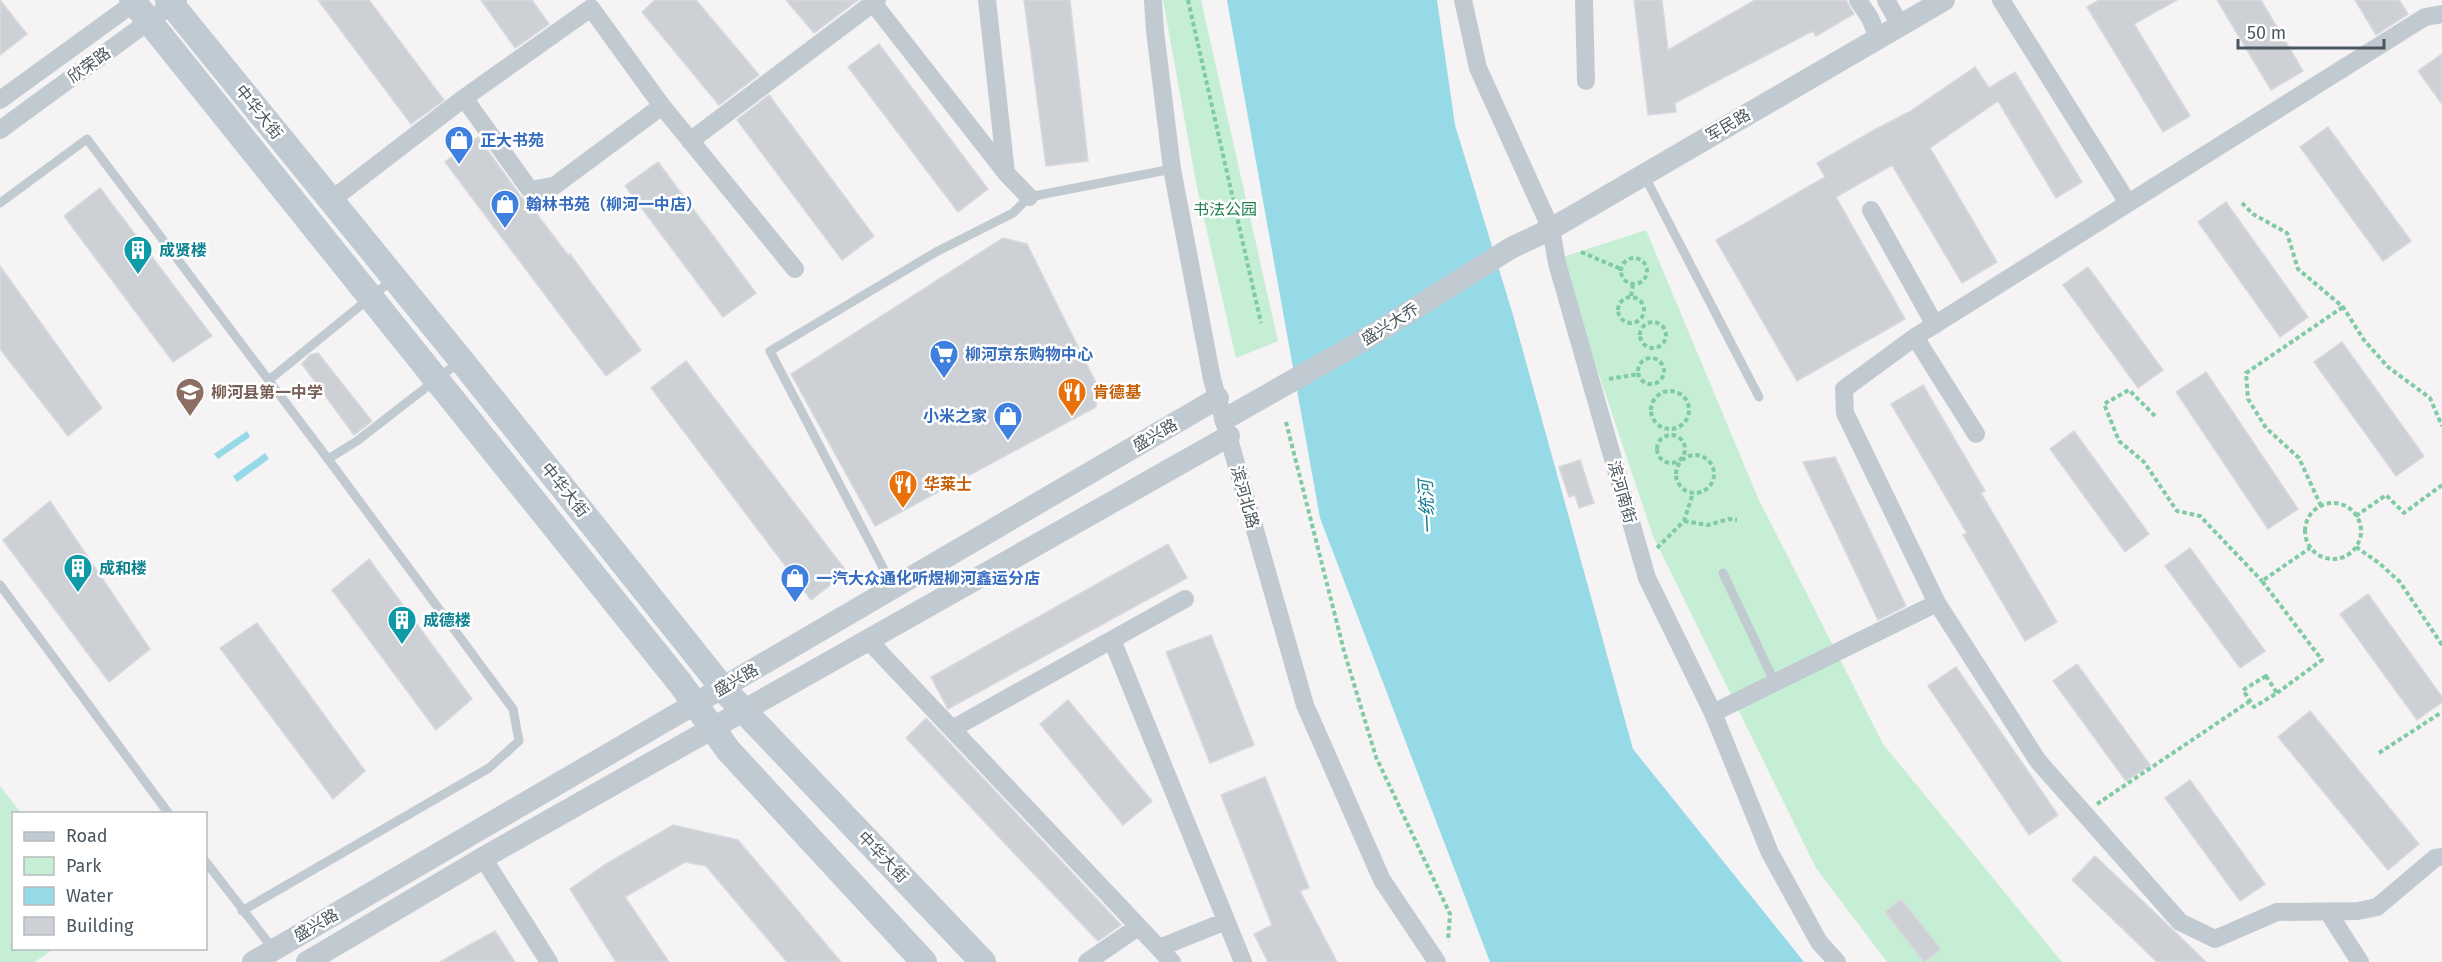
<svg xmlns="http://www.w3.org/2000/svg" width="2442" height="962" font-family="'Fira Sans','Noto Sans SC',sans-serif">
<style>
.green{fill:#c6eed4}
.water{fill:#96dae8}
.building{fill:#cdd0d5;stroke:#d7d9de;stroke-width:1.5}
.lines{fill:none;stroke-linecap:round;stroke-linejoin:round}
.path{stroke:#7fcba3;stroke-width:4;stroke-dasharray:4.5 3;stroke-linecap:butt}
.service{stroke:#c2cad1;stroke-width:9}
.minor{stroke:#c2cad1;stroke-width:18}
.tertiary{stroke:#c2cad1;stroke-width:22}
.secondary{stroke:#c0cad3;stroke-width:26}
.labels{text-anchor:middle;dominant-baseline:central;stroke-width:5;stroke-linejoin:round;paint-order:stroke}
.street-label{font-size:16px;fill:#4b5760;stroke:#fff}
.shop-label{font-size:16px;font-weight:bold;fill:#366cbe;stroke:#fff;text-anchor:start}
.park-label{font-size:16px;fill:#1e7f4b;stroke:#fff}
.culture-label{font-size:16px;font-weight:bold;fill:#0d838f;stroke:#fff;text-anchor:start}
.education-label{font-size:16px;font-weight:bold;fill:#785e54;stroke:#fff;text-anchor:start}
.food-label{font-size:16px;font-weight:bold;fill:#c56008;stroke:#fff;text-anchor:start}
.water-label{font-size:18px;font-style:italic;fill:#147c92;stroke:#fff}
</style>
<rect width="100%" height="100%" fill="#f5f3f3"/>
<path class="green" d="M1163,0H1201L1278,341L1236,358L1197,188Z
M1646,230L1758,498L1883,744L2062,962H1887L1816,868L1653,536L1560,258Z
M0,786L21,813L14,814V948L53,949L35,962H0Z"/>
<path class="water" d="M1227,0H1437L1455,125L1513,315L1633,749L1804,962H1490L1320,518Z
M247,431L250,437L218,459L214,454Z
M265,453L269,459L237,482L233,476Z"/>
<path class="building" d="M0,0L27,34L0,55Z
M318,0H369L444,100L411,124Z
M481,0H532L549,24L515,48Z
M655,0H696L759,75L719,105L642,12Z
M786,0H858L814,33Z
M1024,0H1070L1088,161L1046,166Z
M1634,0H1662L1668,50L1755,0H1846L1854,14L1816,36L1813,31L1675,103L1676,112L1648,115Z
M2099,0H2177L2134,24L2190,116L2163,132L2087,7Z
M2217,0H2261L2303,71L2271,90Z
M2355,0H2399L2408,14L2376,35Z
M879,44L988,189L958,212L848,67Z
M2442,54V104L2418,71Z
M1975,67L1989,88L2015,72L2082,182L2056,198L1998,101L1930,148L1997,262L1962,283L1892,165L1836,197L1905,319L1797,381L1716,240L1825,177L1817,163L1874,130L1909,112Z
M769,95L874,236L842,260L737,120Z
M2328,127L2411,241L2383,261L2300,147Z
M478,137L521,197L527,201L568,255L570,254L641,350L606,376L445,162Z
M658,162L756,293L723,317L625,186Z
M100,188L212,336L173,362L64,216Z
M2226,202L2308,317L2280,337L2198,222Z
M1003,238L1027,244L1097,385L1096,407L875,526L791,374Z
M0,266L102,408L68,436L0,349Z
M2088,267L2163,370L2138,388L2063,285Z
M2342,342L2424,456L2396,476L2314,362Z
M318,353L372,421L354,435L302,364L310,355Z
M686,361L847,572L811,600L651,388Z
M2206,372L2298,509L2268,529L2176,392Z
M1923,385L1985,491L1981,493L2057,622L2025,641L1963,535L1967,533L1891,404Z
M2074,431L2149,534L2125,552L2050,449Z
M1835,457L1906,606L1878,620L1803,462Z
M1580,460L1594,503L1579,508L1575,495L1569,497L1559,467Z
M50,501L150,649L109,682L3,540Z
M1168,544L1187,578L948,709L931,677Z
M2190,548L2265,651L2240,668L2165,566Z
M369,559L472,699L436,730L332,590Z
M2368,594L2442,697V702L2417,720L2340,614Z
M257,623L365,771L333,799L220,648Z
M1211,635L1254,745L1210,763L1166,652Z
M2077,664L2150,765L2126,781L2053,681Z
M1956,667L2058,815L2029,835L1928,686Z
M1068,700L1152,801L1123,825L1040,724Z
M2310,711L2419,844L2388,870L2278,737Z
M926,718L1032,830L1121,925L1098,941L1011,850L906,738Z
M1265,777L1309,888L1300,891L1337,962H1268L1254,934L1272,925L1221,795Z
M2190,780L2265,884L2240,901L2165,798Z
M673,825L738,840L841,962H787L706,866L685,862L625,897L669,962H616L570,889L606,864Z
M2095,856L2172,929L2206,962H2157L2072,880Z
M1901,899L1941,949L1924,962L1885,912Z
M495,931L515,962H440L473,943Z"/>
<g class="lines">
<path class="path" d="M1188,0L1261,323
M2242,203L2253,214L2287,233L2298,269L2343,307L2364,340L2388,367L2430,398L2442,426
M1581,252L1621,269
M1621 271a13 13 0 1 1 26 0a13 13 0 1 1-26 0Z
M1631,296L1633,285
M1618 310a13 13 0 1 1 26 0a13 13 0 1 1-26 0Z
M1640 335a13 13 0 1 1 26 0a13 13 0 1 1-26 0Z
M1638 371a13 13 0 1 1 26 0a13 13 0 1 1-26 0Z
M1609,379L1638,374
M1651 410a19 19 0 1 1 38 0a19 19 0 1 1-38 0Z
M2155,416L2129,390L2104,404L2119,441L2144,462L2177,511L2200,516L2262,581
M1286,422L1344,651L1376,757L1450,914L1448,941
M1657 449a14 14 0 1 1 28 0a14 14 0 1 1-28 0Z
M1676 474a19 19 0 1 1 38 0a19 19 0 1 1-38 0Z
M2305 531a28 28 0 1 1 56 0a28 28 0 1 1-56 0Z
M2321,506L2299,458L2266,428L2248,399L2246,373L2343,307
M2356,516L2386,495L2404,513L2442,485
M1684,521L1708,525L1729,519L1737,520
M2356,547L2379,563L2400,582L2442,645
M1657,548L1684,521L1693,493
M2266,676L2277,693L2254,707L2243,690Z
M2277,693L2322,660L2262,581L2310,548
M2379,753L2442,712
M2097,804L2250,701"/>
<path class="service" d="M1644,175L1759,397
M0,203L87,139L328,459L513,709L519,741L489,768L242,911
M269,380L392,280
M328,459L357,441L459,362
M1723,573L1775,683
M0,585L169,814
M893,587L770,351L936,252L1013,213L1029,197L1172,169
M206,862L274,950"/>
<path class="minor" d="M987,0L1006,173
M1153,0L1155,31L1172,169L1212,379L1305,705L1382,880L1437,962
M1463,0L1478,68L1551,229L1557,263L1647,578L1713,713L1770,853L1819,942L1837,962
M1584,0L1586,81
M1858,0L1870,18L1878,38
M1886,0L1900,25
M2001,0L2128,203
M873,3L1006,173L1029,197
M2442,14L2425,17L1915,337L1844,389L1845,413L1937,603L2038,761L2180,922L2215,939L2277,912L2358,911L2377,907L2435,858L2442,857
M464,98L530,190L554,186L662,106
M0,100L138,0
M0,130L178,0
M690,141L877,0
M330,201L464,98L591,8L662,106L795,269
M1871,210L1935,325
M1915,337L1976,434
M868,640L1172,962
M1112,640L1243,962
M1713,713L1937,603
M952,729L1185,599
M483,858L549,962
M2328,912L2360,962
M1159,948L1226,921
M1087,962L1138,927"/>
<path class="tertiary" d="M1225,419L1371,336L1511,248L1551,229L1944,0
M253,962L1218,398
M307,962L483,858L1229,436"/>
<path class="secondary" d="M132,0L680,683L728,750L924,962
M168,0L461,360L725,691L983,962"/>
</g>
<defs>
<g id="shop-pin" transform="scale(1.5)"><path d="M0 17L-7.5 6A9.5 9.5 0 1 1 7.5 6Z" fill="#3f7fe0" stroke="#fff"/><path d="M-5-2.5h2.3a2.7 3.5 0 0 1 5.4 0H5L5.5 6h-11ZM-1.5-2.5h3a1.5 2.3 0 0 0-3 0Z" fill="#fff"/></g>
<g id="building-pin" transform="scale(1.5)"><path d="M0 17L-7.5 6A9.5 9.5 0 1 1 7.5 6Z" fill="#0f9aa8" stroke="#fff"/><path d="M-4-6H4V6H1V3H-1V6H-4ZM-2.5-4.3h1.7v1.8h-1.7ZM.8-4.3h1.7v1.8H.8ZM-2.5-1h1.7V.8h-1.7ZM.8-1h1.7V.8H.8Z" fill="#fff"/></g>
<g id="supermarket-pin" transform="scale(1.5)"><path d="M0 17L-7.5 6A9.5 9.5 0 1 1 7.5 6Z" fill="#3f7fe0" stroke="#fff"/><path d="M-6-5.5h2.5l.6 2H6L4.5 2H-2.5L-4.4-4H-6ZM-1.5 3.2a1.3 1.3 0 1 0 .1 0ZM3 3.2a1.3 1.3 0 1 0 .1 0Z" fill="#fff"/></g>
<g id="school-pin" transform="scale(1.5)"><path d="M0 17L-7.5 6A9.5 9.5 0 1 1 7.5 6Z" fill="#8d6e63" stroke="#fff"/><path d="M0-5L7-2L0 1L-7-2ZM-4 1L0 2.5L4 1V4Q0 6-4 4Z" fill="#fff"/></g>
<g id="restaurant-pin" transform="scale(1.5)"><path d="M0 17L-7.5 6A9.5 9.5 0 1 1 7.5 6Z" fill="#e8710a" stroke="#fff"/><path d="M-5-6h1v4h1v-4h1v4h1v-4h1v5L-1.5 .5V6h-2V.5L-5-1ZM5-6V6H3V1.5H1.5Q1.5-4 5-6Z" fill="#fff"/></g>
</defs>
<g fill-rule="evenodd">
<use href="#shop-pin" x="459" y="140"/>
<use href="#shop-pin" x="505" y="204"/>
<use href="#building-pin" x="138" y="250"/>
<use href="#supermarket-pin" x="944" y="354"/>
<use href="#school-pin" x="190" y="392"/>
<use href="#restaurant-pin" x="1072" y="392"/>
<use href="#shop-pin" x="1008" y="416"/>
<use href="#restaurant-pin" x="903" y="484"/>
<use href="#building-pin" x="78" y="568"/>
<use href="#shop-pin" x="795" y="578"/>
<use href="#building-pin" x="402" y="620"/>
</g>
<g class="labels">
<g class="street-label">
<text transform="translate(89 65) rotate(-36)">欣荣路</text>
<text transform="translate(259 112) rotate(51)">中华大街</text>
<text transform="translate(1728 125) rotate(-30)">军民路</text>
<text transform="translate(1390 324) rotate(-32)">盛兴大乔</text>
<text transform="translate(1155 435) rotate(-30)">盛兴路</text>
<text transform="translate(565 490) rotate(51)">中华大街</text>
<text transform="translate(1622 492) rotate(74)">滨河南街</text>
<text transform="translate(1245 497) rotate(74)">滨河北路</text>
<text transform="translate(736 680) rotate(-30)">盛兴路</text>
<text transform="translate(883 857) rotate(46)">中华大街</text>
<text transform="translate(316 925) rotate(-30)">盛兴路</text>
</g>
<g class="shop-label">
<text x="480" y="140">正大书苑</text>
<text x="526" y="204">翰林书苑（柳河一中店）</text>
<text x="965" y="354">柳河京东购物中心</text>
<text x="987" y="416" text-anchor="end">小米之家</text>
<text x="816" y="578">一汽大众通化听煜柳河鑫运分店</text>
</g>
<g class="park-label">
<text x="1225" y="209">书法公园</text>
</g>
<g class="culture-label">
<text x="159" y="250">成贤楼</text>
<text x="99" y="568">成和楼</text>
<text x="423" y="620">成德楼</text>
</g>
<g class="education-label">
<text x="211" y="392">柳河县第一中学</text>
</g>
<g class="food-label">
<text x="1093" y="392">肯德基</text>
<text x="924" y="484">华莱士</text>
</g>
<g class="water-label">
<text transform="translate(1427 507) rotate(-93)">一统河</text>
</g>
</g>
<rect x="12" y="812" width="195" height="138" fill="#ffffff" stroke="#b7bcbf" stroke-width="1.5"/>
<rect x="24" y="832" width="30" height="9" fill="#c0cad3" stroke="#b7bcbf" stroke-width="1.5"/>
<text x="66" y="842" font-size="18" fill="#4b5760">Road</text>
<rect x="24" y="857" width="30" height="18" fill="#c6eed4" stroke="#b7bcbf" stroke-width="1.5"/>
<text x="66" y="872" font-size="18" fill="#4b5760">Park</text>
<rect x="24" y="887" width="30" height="18" fill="#96dae8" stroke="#b7bcbf" stroke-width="1.5"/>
<text x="66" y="902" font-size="18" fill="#4b5760">Water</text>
<rect x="24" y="917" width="30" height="18" fill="#cdd0d5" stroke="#b7bcbf" stroke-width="1.5"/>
<text x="66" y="932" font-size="18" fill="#4b5760">Building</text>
<path d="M2238 39v9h146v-9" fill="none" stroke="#4b5760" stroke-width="3"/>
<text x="2247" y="39" font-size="18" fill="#4b5760" stroke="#ffffff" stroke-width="4.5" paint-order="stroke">50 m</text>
</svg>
